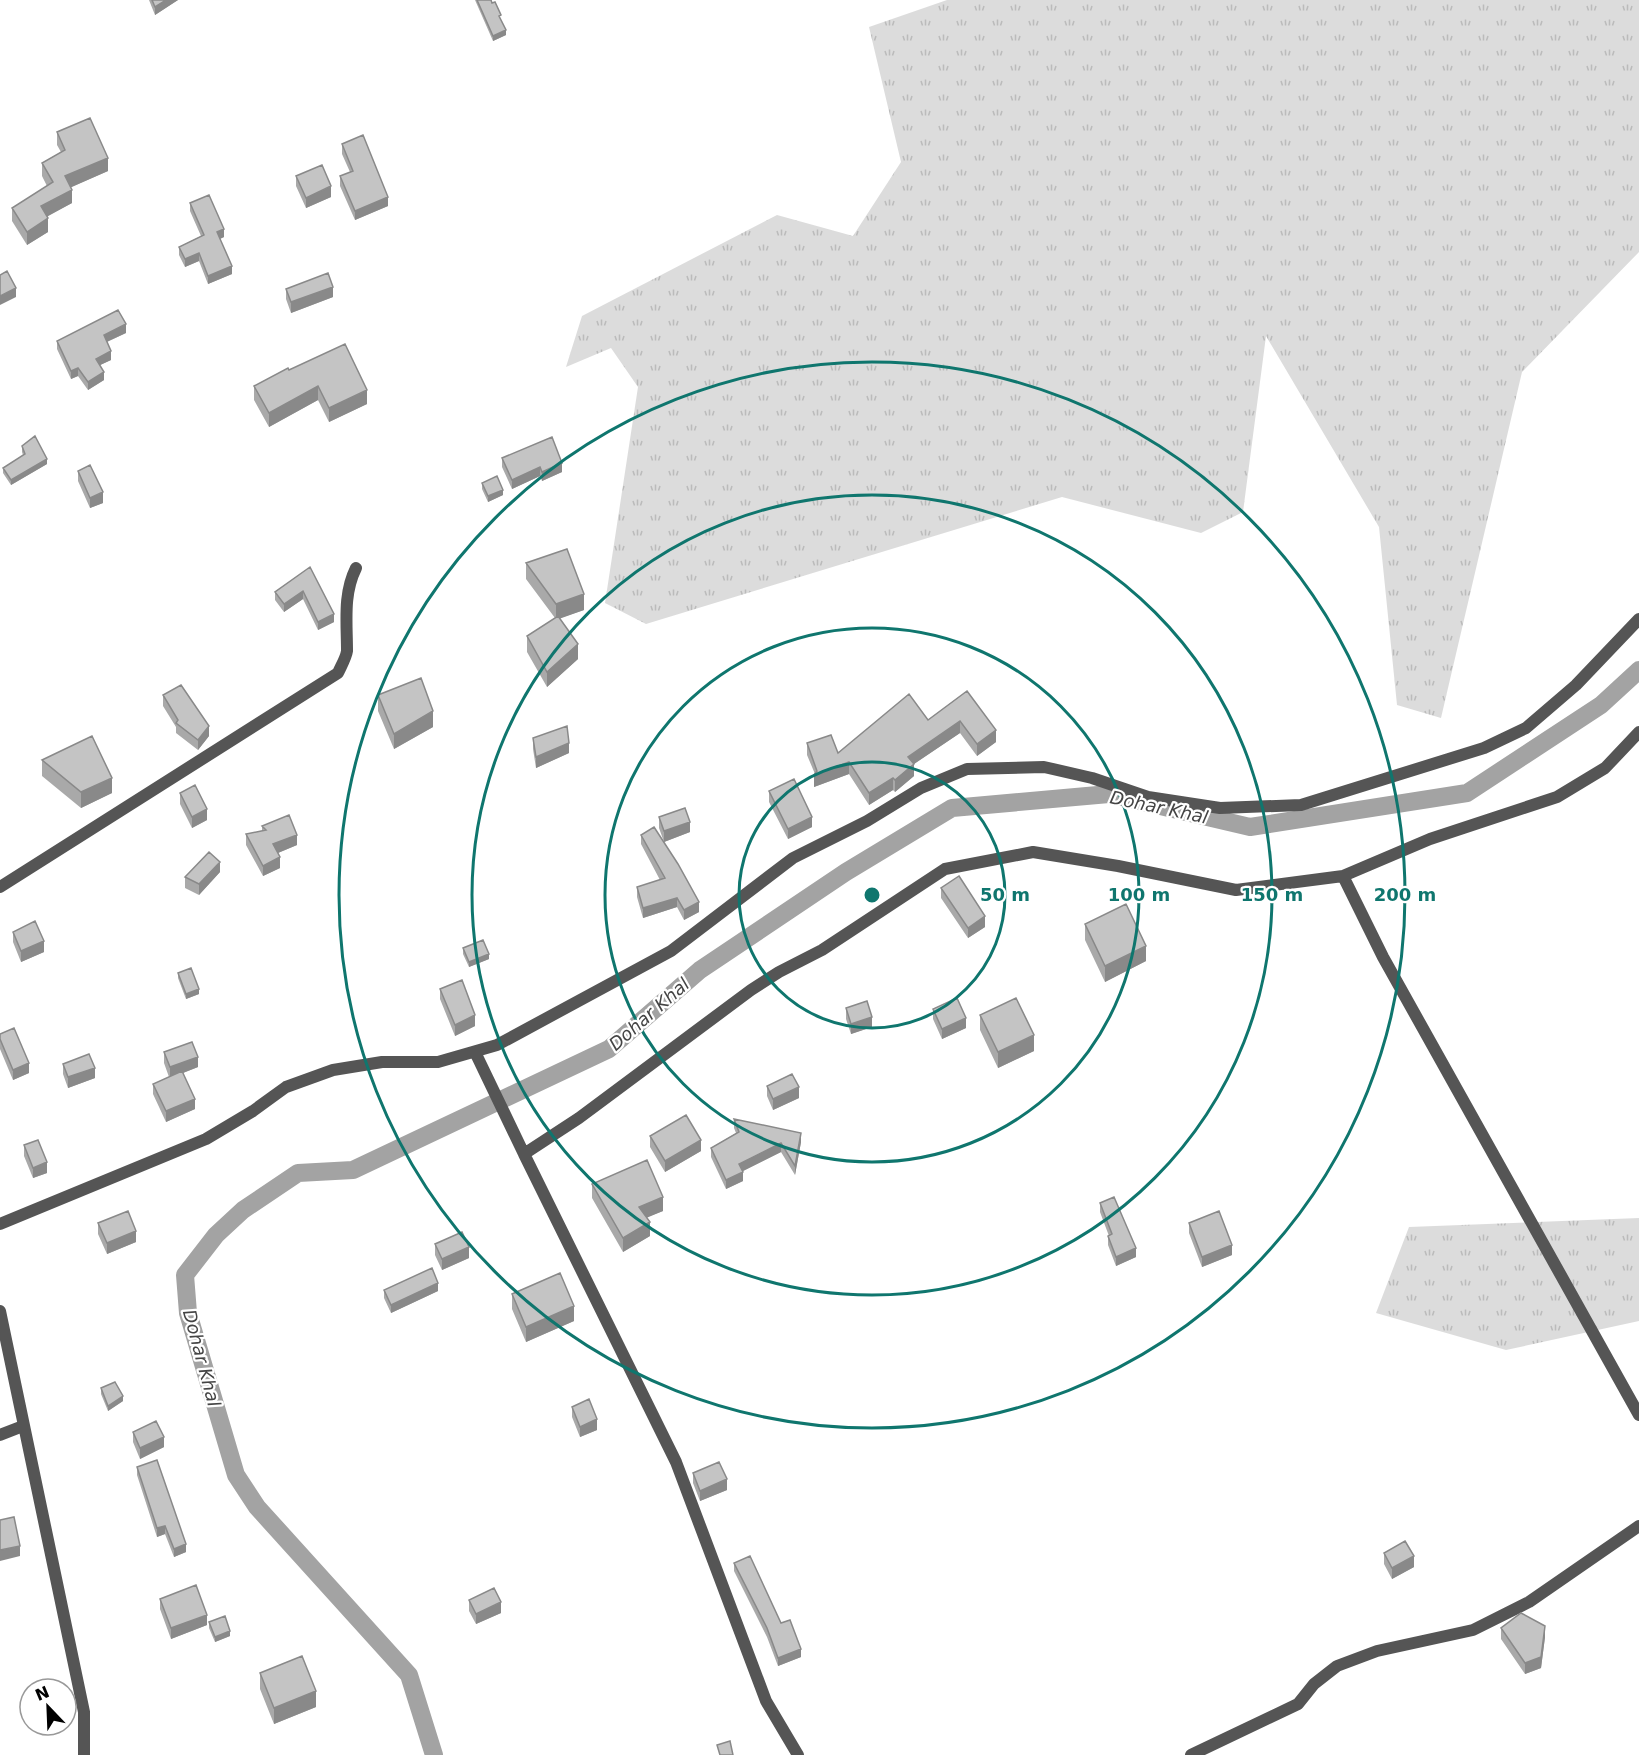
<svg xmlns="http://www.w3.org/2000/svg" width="1639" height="1755" font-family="'DejaVu Sans',sans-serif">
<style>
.grass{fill:url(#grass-tufts)}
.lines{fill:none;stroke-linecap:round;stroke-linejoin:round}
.canal{stroke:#a3a3a3;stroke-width:18}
.street{stroke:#555;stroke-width:12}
.wall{fill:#a9a9a9}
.shaded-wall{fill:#898989}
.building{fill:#c4c4c4;stroke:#898989;stroke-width:1.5}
.ring{fill:none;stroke:#0f766e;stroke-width:3}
.labels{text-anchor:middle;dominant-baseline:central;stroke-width:4.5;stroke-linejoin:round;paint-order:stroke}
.water-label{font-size:18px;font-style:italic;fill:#444;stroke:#fff}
.centre{fill:#0f766e;stroke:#fff;stroke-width:3}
.ring-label{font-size:18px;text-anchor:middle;font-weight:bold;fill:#0f766e;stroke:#fff;stroke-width:4.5;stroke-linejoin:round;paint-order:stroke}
</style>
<defs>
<pattern id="grass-tufts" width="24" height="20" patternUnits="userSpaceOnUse" patternTransform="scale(1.5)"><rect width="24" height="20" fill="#dcdcdc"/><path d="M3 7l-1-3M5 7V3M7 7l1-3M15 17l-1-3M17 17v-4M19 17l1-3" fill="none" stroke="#bbb"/></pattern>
</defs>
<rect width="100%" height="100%" fill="#fff"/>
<path class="grass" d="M947,0H1639V252L1522,372L1441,718L1397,705L1379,527L1266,336L1243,512L1201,533L1062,497L646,624L605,603L638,387L611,348L566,367L582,316L777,215L853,236L901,162L869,27Z
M1639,1218V1321L1506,1350L1376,1313L1409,1227Z"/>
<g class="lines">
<path class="canal" d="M434,1755L409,1675L257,1507L236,1475L188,1313L185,1275L216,1235L243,1210L298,1173L353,1170L609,1049L700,970L846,872L952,808L1109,794L1250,827L1467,793L1601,705L1639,670"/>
<path class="street" d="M1343,876L1383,957L1639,1415
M0,887L338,673C341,666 346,658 347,651C347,622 343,594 356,568
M475,1052L524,1154L579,1118L751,990L779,972L822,950L945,869L1033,852L1118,866L1236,890L1343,876L1430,839L1557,797L1605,768L1639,732
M524,1154L676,1462L766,1701L798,1755
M0,1224L206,1139L253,1111L286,1087L333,1070L382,1062H438L497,1045L671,951L793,858L867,821L921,788L967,769L1044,767L1092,778L1148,797L1220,808L1301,805L1484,748L1526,728L1576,685L1639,619
M0,1311L84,1712V1755
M0,1435L23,1426
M1191,1755L1298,1704L1314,1684L1337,1666L1377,1651L1473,1630L1529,1602L1639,1526"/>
</g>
<path class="wall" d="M149,0H178L155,15Z
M475,0H491L501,20L506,35L493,41Z
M57,132L108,171L71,187L72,203L47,216L48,232L27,245L12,221V208L47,186L42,176V163L61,152L57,145Z
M342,144L388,206L355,220L340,186V176L350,172L342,154Z
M296,176L331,197L306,208L296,186Z
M190,203L224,237L220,239L232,274L208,284L199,261L185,267L179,255V247L201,236L190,211Z
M286,289L333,297L291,313L286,299Z
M126,333L107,342L111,360L100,365L104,380L88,390L78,376L71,379L57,349V341Z
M289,370L367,404L329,422L318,400L269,427L254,400V386Z
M22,446L47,464L11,485L3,473V468L23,455L22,452Z
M502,458L562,472L542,481L540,476L512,489L502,467Z
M78,471L103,503L90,508L78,481Z
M482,483L503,495L488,502L482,489Z
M526,563L584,610L560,618L578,659L547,687L527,652V636L555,618L526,579Z
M310,567L334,622L318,630L303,599L284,612L275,600V592Z
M967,691L996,742L977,756L960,733L914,764V776L895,792L893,790L869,805L849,774L814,787L815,774L807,755V743L838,753L928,720Z
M163,695L209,736L198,750L176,733V727L163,706Z
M378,695L433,727L394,749L378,711Z
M533,738L569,753L536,768L533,749Z
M42,760L112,793L81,808L42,776Z
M769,791L812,827L788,839L769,802Z
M180,793L207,820L192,828L180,804Z
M659,817L690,832L664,842L659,828Z
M262,826L297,845L278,853L280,868L263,876L246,845V834L262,831Z
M641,835L699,912L684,920L677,907L643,918L637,897V887L660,880L641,844Z
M220,872L199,895L185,888V877Z
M941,888L985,927L968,938L941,898Z
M1085,924L1146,961L1105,982L1085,940Z
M13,932L44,952L21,962L13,942Z
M463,948L489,959L469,967L463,954Z
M178,973L199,994L186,999L178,978Z
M440,989L475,1026L455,1036L440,999Z
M846,1008L872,1027L851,1034L846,1019Z
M933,1009L966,1028L942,1039L933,1019Z
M980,1015L1034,1051L998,1068L980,1030Z
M0,1034L29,1073L13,1080L0,1049Z
M164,1052L198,1067L183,1073L195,1109L166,1122L153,1094V1084L169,1077L164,1063Z
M63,1064L95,1078L68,1088L63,1074Z
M767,1086L799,1098L773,1110L767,1096Z
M734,1119L801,1142L795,1175L781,1152L743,1171V1181L726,1189L711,1157V1148L736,1133L734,1128Z
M650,1136L701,1151L665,1172L650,1147Z
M24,1145L47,1173L33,1178L24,1156Z
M592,1184L663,1211L647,1217L650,1236L623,1252L592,1198Z
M1100,1203L1136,1257L1116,1266L1108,1245V1236H1109L1100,1212Z
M98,1223L136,1242L107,1254L98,1234Z
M1189,1223L1232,1255L1202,1267L1189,1233Z
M435,1244L469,1258L442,1270L435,1255Z
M384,1290L438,1291L391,1313L384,1298Z
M512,1294L574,1321L526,1342L512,1309Z
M101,1388L123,1401L108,1411L101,1394Z
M572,1407L597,1430L580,1437L572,1417Z
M133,1432L164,1447L140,1459L133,1442Z
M137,1467L186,1552L174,1557L165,1534L157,1537L137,1475Z
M693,1473L727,1490L700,1501L693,1483Z
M1384,1553L1414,1567L1392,1579L1384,1564Z
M734,1563L781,1623L801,1657L778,1666L767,1637L734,1571Z
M160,1599L207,1625L171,1639L160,1609Z
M469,1600L501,1613L476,1624L469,1611Z
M209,1622L230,1636L215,1642L209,1628Z
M1501,1628L1545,1637L1541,1668L1525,1674L1501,1639Z
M260,1673L316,1707L274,1724L260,1689Z"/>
<path class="shaded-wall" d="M166,0H178L155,15V7Z
M506,30V35L493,41V36Z
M108,158V171L65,190V176Z
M331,186V197L306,208V198Z
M72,190V203L41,220V206Z
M388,197V206L355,220V211Z
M48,218V232L27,245V232Z
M224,229V237L217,240V232Z
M199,253V261L185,267V259Z
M232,266V274L208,284V276Z
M333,287V297L291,313V302Z
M16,288V297L0,305V296Z
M126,324V333L104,343V335Z
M111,351V360L96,367V359Z
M78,368V376L71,379V371Z
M104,372V380L88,390V382Z
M318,386V400L269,427V413Z
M367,390V404L329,422V408Z
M47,459V464L11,485V480Z
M562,463V472L542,481V472Z
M540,467V476L512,489V480Z
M503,490V495L488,502V496Z
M103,492V503L90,508V498Z
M303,591V599L284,612V604Z
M584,594V610L556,620V604Z
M334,614V622L318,630V622Z
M578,644V659L547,687V672Z
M433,711V727L394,749V734Z
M960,721V733L914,764V776L895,792V780L908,757Z
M209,726V736L198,750V740Z
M996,730V742L977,756V744Z
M569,743V753L536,768V757Z
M849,762V774L814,787V775Z
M112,778V793L81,808V792Z
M893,778V790L869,805V793Z
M207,809V820L192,828V817Z
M812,817V827L788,839V829Z
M690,822V832L664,842V831Z
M297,835V845L273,855V844Z
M280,857V868L263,876V866Z
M220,862V872L199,895V884Z
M677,898V907L643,918V908Z
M699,902V912L684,920V910Z
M985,916V927L968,938V928Z
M44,941V952L21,962V951Z
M1146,946V961L1105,982V966Z
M489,954V959L469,967V962Z
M199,989V994L186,999V994Z
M475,1015V1026L455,1036V1025Z
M872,1017V1027L851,1034V1024Z
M966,1018V1028L942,1039V1029Z
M1034,1035V1051L998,1068V1052Z
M198,1057V1067L170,1078V1067Z
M29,1063V1073L13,1080V1070Z
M95,1068V1078L68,1088V1077Z
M799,1087V1098L773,1110V1099Z
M195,1099V1109L166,1122V1111Z
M801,1133V1142L795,1175V1166Z
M701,1140V1151L665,1172V1161Z
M781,1143V1152L739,1173V1164Z
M47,1162V1173L33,1178V1168Z
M743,1172V1181L726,1189V1180Z
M663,1197V1211L639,1221V1207Z
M650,1222V1236L623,1252V1238Z
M136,1231V1242L107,1254V1243Z
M1232,1245V1255L1202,1267V1257Z
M469,1247V1258L442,1270V1259Z
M1136,1248V1257L1116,1266V1257Z
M438,1283V1291L391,1313V1305Z
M574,1306V1321L526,1342V1327Z
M123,1396V1401L108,1411V1406Z
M597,1419V1430L580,1437V1427Z
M164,1437V1447L140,1459V1448Z
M727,1479V1490L700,1501V1491Z
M165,1526V1534L157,1537V1528Z
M186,1544V1552L174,1557V1549Z
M20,1546V1556L0,1561V1550Z
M1414,1556V1567L1392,1579V1568Z
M501,1602V1613L476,1624V1614Z
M207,1615V1625L171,1639V1628Z
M1545,1626V1637L1541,1668L1525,1674V1663Z
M230,1631V1636L215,1642V1637Z
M801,1649V1657L778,1666V1658Z
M316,1691V1707L274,1724V1708Z"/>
<path class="building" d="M152,0H166L155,7Z
M477,0H491L492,3L495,2L501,15L499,16L506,30L493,36Z
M90,118L108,158L65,176L72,190L41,206L48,218L27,232L12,208L53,182L42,163L65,150L57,132Z
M363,135L388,197L355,211L340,176L353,171L342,144Z
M322,165L331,186L306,198L296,176Z
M209,195L224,229L217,232L232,266L208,276L199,253L185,259L179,247L204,235L190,203Z
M7,271L16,288L0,296V275Z
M328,273L333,287L291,302L286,289Z
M118,310L126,324L104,335L111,351L96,359L104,372L88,382L78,368L71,371L57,341Z
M345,344L367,390L329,408L318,386L269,413L254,386L288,368L289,370Z
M35,436L47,459L11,480L3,468L25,454L22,446Z
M552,437L562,463L542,472L540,467L512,480L502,458Z
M90,465L103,492L90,498L78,471Z
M497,476L503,490L488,496L482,483Z
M567,549L584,594L556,604L526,563Z
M310,567L334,614L318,622L303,591L284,604L275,592Z
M558,616L578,644L547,672L527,636Z
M421,678L433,711L394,734L378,695Z
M181,685L209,726L198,740L176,723L178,720L163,695Z
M967,691L996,730L977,744L960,721L908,757L914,764L895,780L893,778L869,793L849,762L814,775L817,771L807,743L831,735L838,753L909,694L928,720Z
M567,726L569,743L536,757L533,738Z
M92,736L112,778L81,792L42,760Z
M794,779L812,817L788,829L769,791Z
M195,785L207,809L192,817L180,793Z
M685,808L690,822L664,831L659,817Z
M289,815L297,835L273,844L280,857L263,866L246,834L266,830L262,826Z
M654,827L678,864L699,902L684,910L677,898L643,908L637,887L665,878L641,835Z
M209,852L220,862L199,884L185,877Z
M959,876L985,916L968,928L941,888Z
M1126,904L1146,946L1105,966L1085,924Z
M35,921L44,941L21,951L13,932Z
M483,940L489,954L469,962L463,948Z
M191,968L199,989L186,994L178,973Z
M462,980L475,1015L455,1025L440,989Z
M957,998L966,1018L942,1029L933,1009Z
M1016,998L1034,1035L998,1052L980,1015Z
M867,1001L872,1017L851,1024L846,1008Z
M14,1028L29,1063L13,1070L0,1039V1034Z
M192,1042L198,1057L170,1067L164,1052Z
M89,1054L95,1068L68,1077L63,1064Z
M182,1071L195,1099L166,1111L153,1084Z
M792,1074L799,1087L773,1099L767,1086Z
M686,1115L701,1140L665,1161L650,1136Z
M734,1119L801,1133L795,1166L781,1143L739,1164L743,1172L726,1180L711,1148L739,1132Z
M38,1140L47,1162L33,1168L24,1145Z
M647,1160L663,1197L639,1207L650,1222L623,1238L592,1184Z
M1114,1197L1136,1248L1116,1257L1108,1236L1112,1234L1100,1203Z
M128,1211L136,1231L107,1243L98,1223Z
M1219,1211L1232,1245L1202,1257L1189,1223Z
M462,1232L469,1247L442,1259L435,1244Z
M432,1268L438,1283L391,1305L384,1290Z
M560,1273L574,1306L526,1327L512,1294Z
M115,1382L123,1396L108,1406L101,1388Z
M589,1399L597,1419L580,1427L572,1407Z
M156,1421L164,1437L140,1448L133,1432Z
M157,1460L186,1544L174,1549L165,1526L157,1528L137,1467Z
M719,1462L727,1479L700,1491L693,1473Z
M14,1517L20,1546L0,1550V1520Z
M1405,1541L1414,1556L1392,1568L1384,1553Z
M750,1556L781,1623L790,1620L801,1649L778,1658L767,1628L734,1563Z
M196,1585L207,1615L171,1628L160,1599Z
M494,1588L501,1602L476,1614L469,1600Z
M1521,1613L1545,1626L1541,1657L1525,1663L1501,1628Z
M225,1616L230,1631L215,1637L209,1622Z
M302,1656L316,1691L274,1708L260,1673Z
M730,1741L733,1755H720L717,1745Z"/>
<g class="ring">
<circle cx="872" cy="895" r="133"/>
<circle cx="872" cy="895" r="267"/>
<circle cx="872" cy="895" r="400"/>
<circle cx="872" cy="895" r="533"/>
</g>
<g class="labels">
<g class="water-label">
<text transform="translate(1159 807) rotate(12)">Dohar Khal</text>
<text transform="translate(649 1014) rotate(-41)">Dohar Khal</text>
<text transform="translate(202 1358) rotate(75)">Dohar Khal</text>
</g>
</g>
<circle cx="872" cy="895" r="9" class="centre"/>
<g class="ring-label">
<text x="1005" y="901">50 m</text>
<text x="1139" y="901">100 m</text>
<text x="1272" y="901">150 m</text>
<text x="1405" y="901">200 m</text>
</g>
<g transform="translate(48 1707) rotate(337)"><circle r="28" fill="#ffffff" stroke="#999999" stroke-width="1.5"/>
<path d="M0-4.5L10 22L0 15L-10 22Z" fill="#000000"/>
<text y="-9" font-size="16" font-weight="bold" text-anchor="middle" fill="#000000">N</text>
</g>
</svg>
